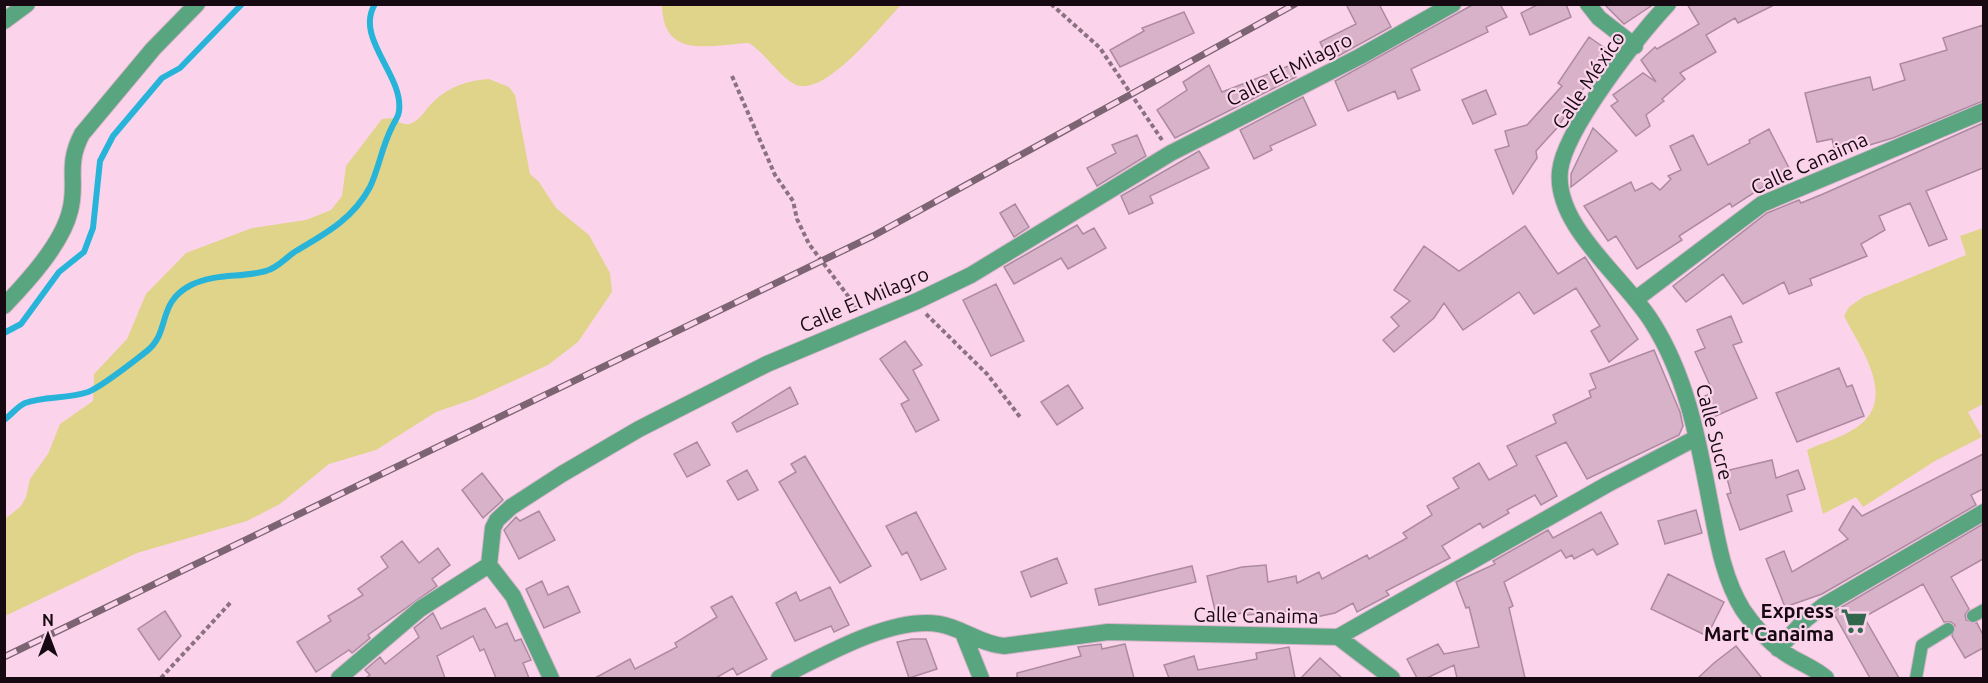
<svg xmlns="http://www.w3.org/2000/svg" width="1988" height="683" font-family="Ubuntu,sans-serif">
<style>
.green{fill:#e0d48a}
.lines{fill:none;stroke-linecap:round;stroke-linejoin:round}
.stream{stroke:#28b4d9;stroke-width:6}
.building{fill:#d7b2c9;stroke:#ad8aa0;stroke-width:1.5}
.service-casing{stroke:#d6b4c9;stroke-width:14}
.minor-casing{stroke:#d6b4c9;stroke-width:18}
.path{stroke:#8b7182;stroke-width:4;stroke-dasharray:4.5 3;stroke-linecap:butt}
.service{stroke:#59a57f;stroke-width:12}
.minor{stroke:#59a57f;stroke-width:16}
.rail-casing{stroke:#7c6473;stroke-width:7}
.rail{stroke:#fbd4ec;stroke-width:4.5;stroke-dasharray:14;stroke-linecap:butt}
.labels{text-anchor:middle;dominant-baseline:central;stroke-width:4.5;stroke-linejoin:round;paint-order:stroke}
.street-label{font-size:20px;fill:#160912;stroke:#fbd4ec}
.poi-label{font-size:20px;font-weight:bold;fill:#160912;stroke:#fbd4ec;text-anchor:end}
</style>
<rect width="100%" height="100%" fill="#fbd4ec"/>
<path class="green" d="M662,5V4L901,5C882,24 824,100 794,84C777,74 766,54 749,43C709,45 663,60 662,5Z
M489,79L509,87L515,95L530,174L539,182L556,208L589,235L610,273L612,292L578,342L548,365L474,399L436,412L376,450L329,464L280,504L247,521L137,553L5,616V519L21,506L26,497L30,479L48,454L60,424L93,401L94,374L127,339L146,294L186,253L252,228L306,220L331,210L342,196L346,166L382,119L392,118C397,121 402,125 409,124C419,122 426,109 433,102C448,87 468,80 489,79Z
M1983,228V404L1968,412L1982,437L1935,461L1863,507L1856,497L1823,514L1807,450C1824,442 1847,436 1861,424C1896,395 1859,346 1844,316L1849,307L1863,297L1966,255L1960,236Z"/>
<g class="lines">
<path class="stream" d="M4,333L21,324L59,272L84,252L93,228L100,161L113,136L162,78L180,68L242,4
M4,420C11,415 18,406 25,403C45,396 68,399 88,392C103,386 134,361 147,351C171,332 156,303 191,285C215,273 241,278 266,271C279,267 285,258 296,251C325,234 353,219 370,187C379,168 382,146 392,127C394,122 399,116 399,111C404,75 354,38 375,4"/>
</g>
<path class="building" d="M1346,4H1379L1391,27L1329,61L1320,42L1356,24Z
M1474,4H1500L1507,17L1486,27L1488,32L1411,69L1420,90L1398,99L1395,91L1348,111L1335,81Z
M1539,4H1566L1571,17L1530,35L1521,13Z
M1604,4H1654L1624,24Z
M1687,4H1776L1738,23L1735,18L1706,35L1716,52L1680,73L1685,79L1662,99L1664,101L1646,115L1650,126L1636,136L1611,106L1618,101L1613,95L1643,73L1656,82L1641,60L1655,47L1657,49L1699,24Z
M1184,12L1194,33L1120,67L1110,50L1144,31L1142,28Z
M1983,25V101L1893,138L1836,155L1832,139L1817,142L1805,93L1870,77L1873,90L1905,80L1900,64L1947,50L1943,38Z
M1589,37L1609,51L1557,128L1536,151L1537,158L1513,194L1495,150L1509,146L1505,131L1527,125L1562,86L1558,83Z
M1209,65L1222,92L1291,65L1296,77L1175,138L1157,110L1187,90L1183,82Z
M1486,90L1496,114L1473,124L1462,100Z
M1303,97L1316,125L1270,146L1272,150L1254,159L1240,130Z
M1983,123V168L1926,191L1947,239L1929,246L1910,203L1879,216L1885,230L1861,244L1867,256L1810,279L1812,285L1789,294L1784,282L1743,304L1723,274L1686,302L1673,286L1767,213L1799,200L1801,203L1823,194Z
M1593,128L1617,151L1571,187V174Z
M1769,129L1789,168L1764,181L1766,185L1732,207L1730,203L1679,236L1682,240L1637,269L1616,236L1608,241L1584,206L1631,182L1635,191L1652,183L1660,190L1671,179L1668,176L1681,170L1670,146L1693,135L1708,165L1750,143L1749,140Z
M1137,135L1146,156L1097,186L1087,168L1116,153L1112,145Z
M1199,151L1209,168L1150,196L1153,203L1129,214L1121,196Z
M1015,204L1029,227L1014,237L1000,213Z
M1077,225L1083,234L1094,228L1106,248L1068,269L1061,258L1014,284L1004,267Z
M1525,226L1558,274L1585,257L1638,339L1609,362L1591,331L1600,326L1576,288L1534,314L1519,292L1463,330L1444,303L1434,318L1394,352L1383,340L1399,326L1391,317L1410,301L1394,290L1424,246L1459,271Z
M996,284L1024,341L991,356L963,300Z
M1731,316L1742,342L1733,345L1757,398L1711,418L1701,398L1713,392L1695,352L1705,348L1697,330Z
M905,341L922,365L913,370L939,420L916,432L901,404L909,400L880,359Z
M1654,350L1680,412L1683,426L1679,435L1587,479L1566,442L1536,456L1557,496L1541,505L1535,495L1507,510L1509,513L1483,528L1480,523L1442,546L1450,558L1386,591L1389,595L1357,612L1353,603L1335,613L1292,622L1290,611L1247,615L1246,612L1217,619L1207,576L1242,567L1266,565L1268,582L1296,576L1297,583L1319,572L1322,579L1367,555L1369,559L1407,538L1403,533L1432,515L1427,506L1459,488L1453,478L1479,463L1489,480L1517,465L1507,446L1556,423L1553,415L1591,397L1589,391L1596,388L1590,374Z
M1839,368L1847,387L1852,385L1864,416L1797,442L1776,393Z
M1068,385L1083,408L1057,425L1041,402Z
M790,387L798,404L737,432L732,423Z
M697,442L710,465L687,477L674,454Z
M1983,454V489L1971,495L1976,505L1822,594L1785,607L1766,559L1784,551L1792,572L1848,539L1839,530L1853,506L1862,516Z
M805,456L871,566L840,583L779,482L796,472L791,464Z
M1772,460L1776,478L1798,470L1805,489L1787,495L1792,511L1740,530L1727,494L1731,493L1725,471Z
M747,470L758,490L738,500L727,481Z
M482,473L503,500L483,518L462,490Z
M1696,510L1702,533L1665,544L1658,521Z
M539,511L555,540L519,559L504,530L516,517L520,521Z
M916,512L946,569L921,580L907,552L902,555L886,526Z
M1601,512L1618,544L1597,555L1593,549L1574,559L1572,555L1566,558L1561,550L1504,582L1513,606L1509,608L1525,678H1457L1454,665L1427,678H1417L1407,659L1438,644L1444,654L1479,647L1469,607L1466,608L1456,582L1495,564L1493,561L1548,530L1553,538Z
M1983,524V559L1951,577L1969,609L1965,615L1966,620L1977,623L1983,635V648L1965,658L1952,636L1955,625L1951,622H1944L1923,584L1864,617L1899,678H1870L1833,612Z
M402,541L419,563L438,548L450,565L432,579L437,586L368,635L370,638L352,653L349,650L316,672L297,642L331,621L328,616L363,595L358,589L388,567L381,557Z
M1057,558L1067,583L1031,597L1021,572Z
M1192,566L1196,582L1099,605L1095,589Z
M1668,574L1724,602L1707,636L1651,609Z
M542,581L548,595L568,586L580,612L544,628L526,589Z
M830,587L849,625L834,632L831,626L795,641L776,603L796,592L800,601Z
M732,596L767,659L737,675L733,668L716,678H595L630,659L635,669L677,647L675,643L717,617L711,607Z
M485,608L496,628L507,623L515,641L521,639L531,660L523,663L529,678H496L484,649L480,651L473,636L437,656L445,678H366L370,675L365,670L380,657L385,664L419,637L414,628L433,613L441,629Z
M165,611L181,636L159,660L138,629Z
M912,639H926L937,669L909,678L897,642Z
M1101,644L1102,649L1125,644L1134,678H1017V673L1081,656L1078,647Z
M1736,646L1762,678H1698L1714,663Z
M1289,647L1295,678H1169L1164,665L1194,656L1198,670L1257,659L1256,653Z
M1320,658L1342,678H1301Z"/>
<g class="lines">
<g class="service-casing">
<path id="service" d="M1973,616L1984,610
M1916,678L1922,645L1948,629"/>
</g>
<g class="minor-casing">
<path id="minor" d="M1588,4L1599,18L1635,46
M1668,4C1639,35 1564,130 1560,171C1554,226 1625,278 1652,322C1687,377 1698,440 1710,502C1717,538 1723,578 1743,610C1756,629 1771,645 1791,657C1803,664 1816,669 1826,678
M4,21L27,4
M1636,299L1762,204L1984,111
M4,306C27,282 62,244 70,211C78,182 65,166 82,134L153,49L197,4
M489,565L493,528L497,520L511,507L562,474L639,429L767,364L917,301L971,275L1171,153L1359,57L1453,4
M489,565L513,596L551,678
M963,633L981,678
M1338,637L1392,678
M1778,649L1805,620L1823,606L1984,512
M339,678L420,609L489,565
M779,678C821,657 891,616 939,624C963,628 980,644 1004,646L1108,632L1338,637L1608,484L1696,438"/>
</g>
<path class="path" d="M1051,4L1100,48L1162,140
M732,76L775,175L793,201L797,219L809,244L857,308
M926,314L987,374L1020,417
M161,678L231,602"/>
<use href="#service" class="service"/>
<use href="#minor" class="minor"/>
<g class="rail-casing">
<path id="rail" d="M4,657L873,236L1295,4"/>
</g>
<use href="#rail" class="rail"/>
</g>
<defs>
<g id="supermarket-bare" transform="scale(2.07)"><path d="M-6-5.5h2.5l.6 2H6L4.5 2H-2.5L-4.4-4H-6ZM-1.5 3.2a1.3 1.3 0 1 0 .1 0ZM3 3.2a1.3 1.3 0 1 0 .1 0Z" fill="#31674d" stroke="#fbd4ec" stroke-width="2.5" paint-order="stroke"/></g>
</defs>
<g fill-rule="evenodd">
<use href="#supermarket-bare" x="1854" y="621"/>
</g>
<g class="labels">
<g class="street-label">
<text transform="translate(1289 69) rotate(-27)">Calle El Milagro</text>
<text transform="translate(1588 80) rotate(-56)">Calle México</text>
<text transform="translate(1809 163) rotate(-24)">Calle Canaima</text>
<text transform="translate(864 299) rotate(-23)">Calle El Milagro</text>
<text transform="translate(1715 432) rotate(76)">Calle Sucre</text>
<text transform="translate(1256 615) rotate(1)">Calle Canaima</text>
</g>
<g class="poi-label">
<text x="1834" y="610">Express<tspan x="1834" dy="23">Mart Canaima</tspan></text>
</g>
</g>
<rect width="1988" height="683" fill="none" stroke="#160912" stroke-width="12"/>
<g transform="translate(48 635)" stroke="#fbd4ec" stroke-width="4.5" paint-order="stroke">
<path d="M0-4.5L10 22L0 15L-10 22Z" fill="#160912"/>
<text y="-9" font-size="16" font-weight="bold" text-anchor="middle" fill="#160912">N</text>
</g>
</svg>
